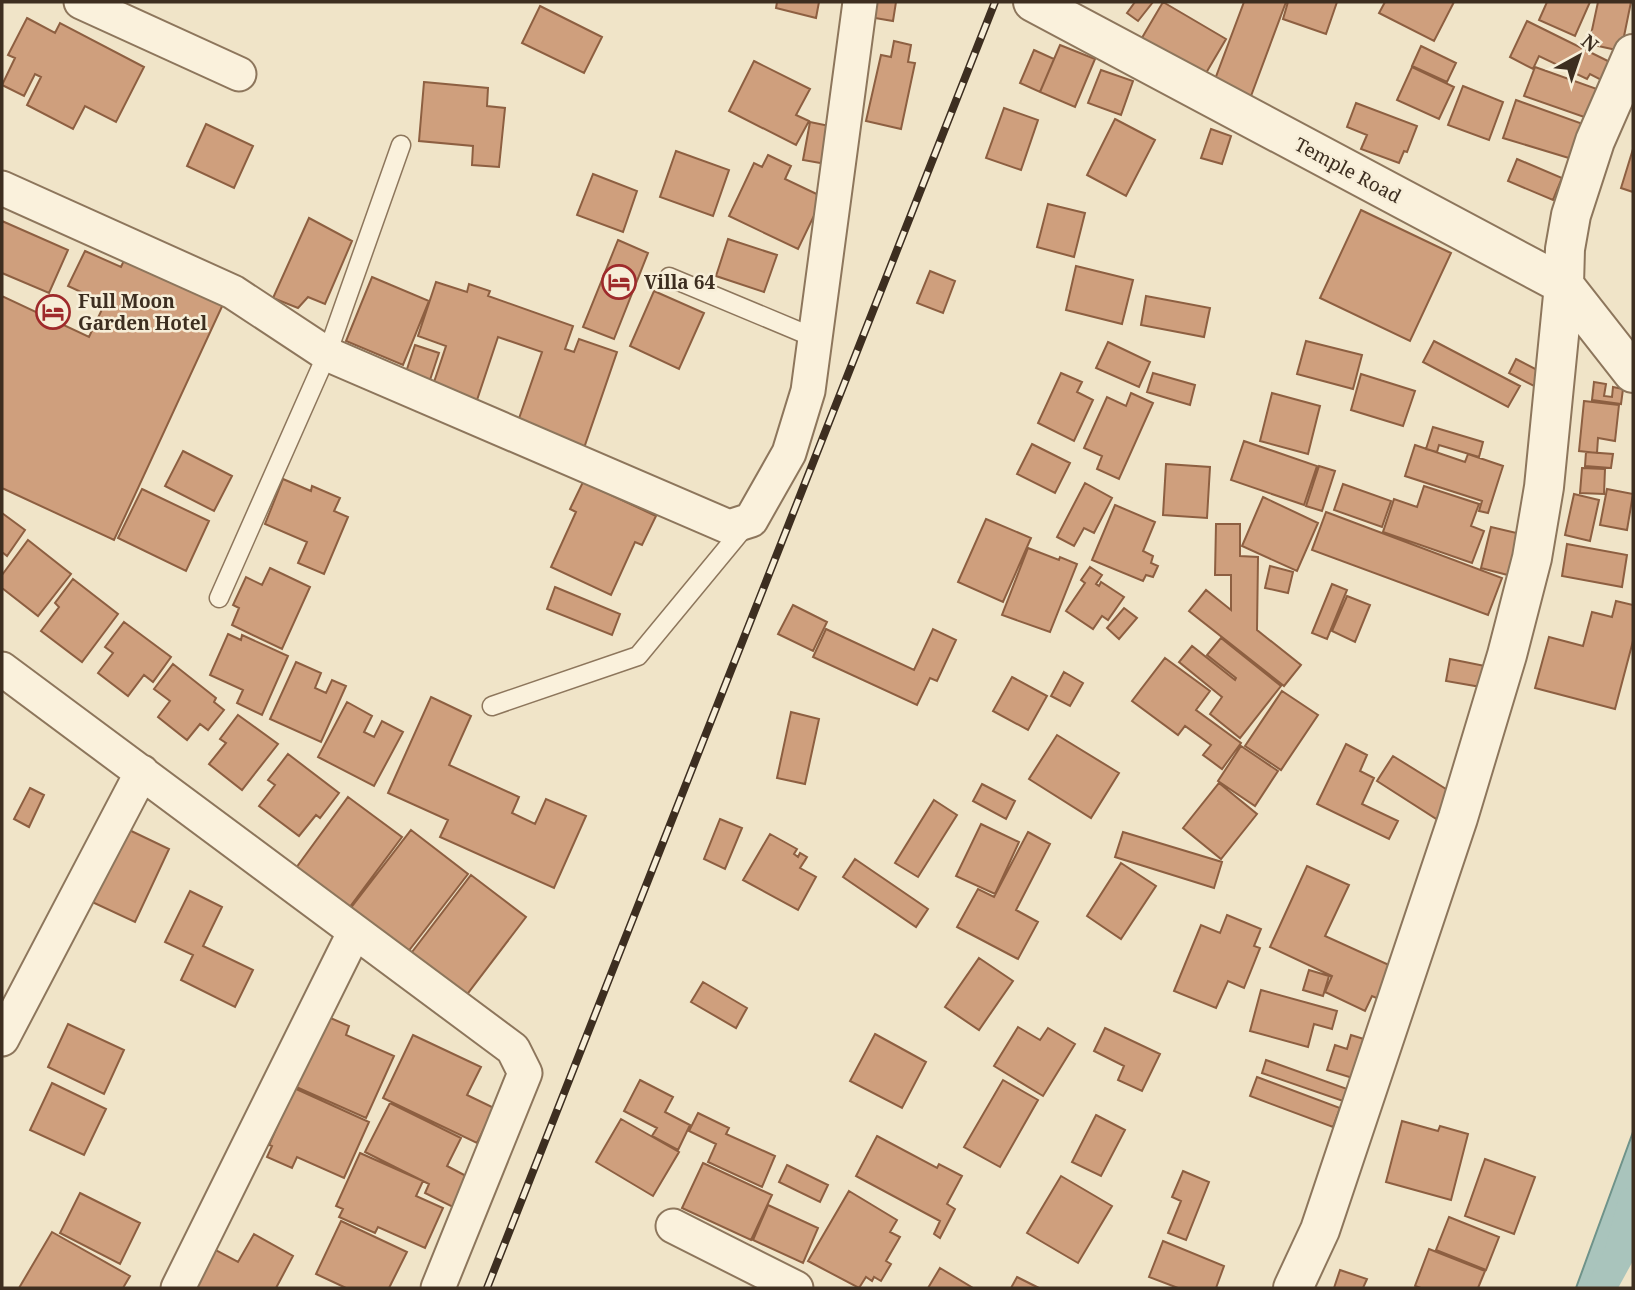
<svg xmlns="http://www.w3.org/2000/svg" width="1635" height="1290" font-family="'Noto Serif',serif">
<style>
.water{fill:#a9c4bc;stroke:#6f938a;stroke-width:2}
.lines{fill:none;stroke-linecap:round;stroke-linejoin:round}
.canal{stroke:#a9c4bc;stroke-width:30}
.building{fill:#cf9f7d;stroke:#8d5f41;stroke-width:2}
.service-casing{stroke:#8d765c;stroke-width:21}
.minor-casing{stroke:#8d765c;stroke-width:37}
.tertiary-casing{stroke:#8d765c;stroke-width:42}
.service{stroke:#faf1dc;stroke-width:18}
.minor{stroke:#faf1dc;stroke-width:33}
.tertiary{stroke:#faf1dc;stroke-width:38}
.rail-casing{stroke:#3d2e20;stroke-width:8}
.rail{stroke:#f7eed8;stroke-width:5;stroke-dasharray:16;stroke-linecap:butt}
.labels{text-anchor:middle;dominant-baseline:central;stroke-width:5;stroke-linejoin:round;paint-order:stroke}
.street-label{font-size:19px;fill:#3d2e20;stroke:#f7eed8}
.poi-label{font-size:19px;font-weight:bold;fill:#3d2e20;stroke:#f7eed8;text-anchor:start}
</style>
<rect width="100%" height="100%" fill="#f0e4c8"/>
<path class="water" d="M1633,1132V1199L1626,1238L1609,1286L1608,1288H1576Z"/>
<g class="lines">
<path class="canal" d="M1601,1288L1618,1257L1633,1202"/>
</g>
<path class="building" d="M777,2H819L816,18L776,8Z
M871,2H896L893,21L869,17Z
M1135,2H1153L1138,21L1127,13Z
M1163,2L1226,39L1199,85L1136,48Z
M1244,2H1286L1251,96L1214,82Z
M1288,2H1337L1326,34L1283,19Z
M1385,2H1454L1434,41L1379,13Z
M1547,2H1590L1575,36L1539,20Z
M1598,2H1631L1621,51L1589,44Z
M540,6L602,37L584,73L522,43Z
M27,18L55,33L60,23L144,67L116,122L85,106L73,129L27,105L41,77L35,74L24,96L2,85L15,58L8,55Z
M1527,21L1618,66L1609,84L1590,74L1587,79L1539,56L1533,69L1510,57Z
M894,41L911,45L908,62L915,63L901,129L866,121L881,55L891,57Z
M1060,45L1095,59L1075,107L1040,92Z
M1421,46L1456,63L1447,82L1412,66Z
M1034,50L1054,59L1040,92L1020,83Z
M754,61L810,89L796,115L809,121L796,145L729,111Z
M1412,67L1454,87L1439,119L1397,100Z
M1535,67L1597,89L1587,118L1524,96Z
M1101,70L1133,81L1121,115L1088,103Z
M424,82L488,88L487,106L505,108L499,167L472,165L473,146L419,141Z
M1463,86L1503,102L1489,140L1448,125Z
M1516,100L1594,128L1582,162L1503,138Z
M1356,103L1417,126L1407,152L1404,151L1399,163L1361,149L1367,135L1347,127Z
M1004,108L1038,120L1021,170L986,158Z
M1115,119L1155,140L1126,196L1087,175Z
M810,122L839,128L832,165L803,160Z
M206,124L253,146L234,188L187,166Z
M1211,129L1231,136L1222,164L1201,158Z
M1633,149V192L1621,188Z
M676,151L729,170L713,216L660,197Z
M768,155L791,166L785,179L823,197L798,249L729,216L754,163L762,167Z
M1517,159L1562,178L1553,200L1508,181Z
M593,174L637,191L623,232L577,215Z
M1048,204L1085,213L1074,257L1037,247Z
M1361,210L1451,253L1410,341L1320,298Z
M309,218L352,241L325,304L308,297L298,308L273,298Z
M2,221L68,250L49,293L2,273Z
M728,239L777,255L764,292L716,276Z
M618,240L648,253L614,339L583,327Z
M85,251L121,267L127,254L225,300L114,540L2,488V296L89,337L105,303L68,286Z
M1076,266L1133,280L1122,324L1066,310Z
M930,271L955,281L943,313L917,303Z
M372,277L429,301L403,365L346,341Z
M436,282L467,292L469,284L490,291L488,296L573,326L565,349L574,352L579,339L617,352L584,448L515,430L542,352L498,337L476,403L432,388L446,346L418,336Z
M654,291L704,313L679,369L630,346Z
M1146,296L1210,308L1204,337L1141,325Z
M1306,341L1362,355L1353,389L1297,374Z
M1434,341L1520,386L1508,407L1423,362Z
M1108,342L1150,362L1139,387L1096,368Z
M415,345L439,353L426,392L402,384Z
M1516,359L1545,374L1538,388L1509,373Z
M1061,373L1082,382L1077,392L1093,400L1074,441L1038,423Z
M1153,373L1195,385L1190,405L1147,392Z
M1361,374L1415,391L1403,426L1351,410Z
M1594,382L1606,384L1604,396L1612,397L1613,387L1623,389L1621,404L1592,400Z
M1131,393L1153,403L1119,479L1097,469L1102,456L1084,448L1107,397L1126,406Z
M1272,393L1320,406L1308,454L1260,441Z
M1584,401L1619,405L1615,441L1598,438L1597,453L1579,451Z
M1433,427L1483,442L1479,457L1439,445L1437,452L1426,449Z
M1244,441L1317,466L1304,505L1231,480Z
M1032,444L1070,463L1055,493L1017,474Z
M1415,445L1465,462L1468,454L1503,466L1488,513L1479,511L1482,501L1405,476Z
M183,451L232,476L214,511L165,486Z
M1586,452L1613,454L1611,468L1585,466Z
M1166,464L1210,467L1207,518L1163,515Z
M1319,466L1335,471L1322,511L1306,506Z
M1582,468L1605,469L1604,494L1580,493Z
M283,479L311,491L312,486L340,498L334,511L348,517L324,574L298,563L307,542L265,524Z
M583,482L656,516L642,545L635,542L611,595L551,567L576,512L570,509Z
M1085,483L1112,498L1094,533L1084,528L1074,546L1057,537Z
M1343,484L1391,501L1382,527L1334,510Z
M1424,486L1479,504L1471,526L1484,531L1472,563L1383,532L1394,499L1417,507Z
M142,489L209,521L186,571L118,538Z
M1607,489L1633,494L1627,530L1600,525Z
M1574,494L1599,500L1590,541L1565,535Z
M1263,497L1318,523L1297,571L1242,546Z
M1115,505L1155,522L1143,551L1153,556L1151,563L1158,566L1153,577L1146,575L1143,581L1092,560Z
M1326,512L1502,578L1488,615L1312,550Z
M2,513L25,530L7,556L2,552Z
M986,519L1031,538L1003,602L958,582Z
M1216,524H1240V556L1258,557L1257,630L1301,665L1284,686L1189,611L1206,590L1231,610V575H1215Z
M1491,527L1529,536L1519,578L1481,568Z
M28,540L71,574L38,616L2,588V575Z
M1567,544L1627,555L1622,587L1562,576Z
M1028,548L1059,560L1060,557L1077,564L1050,632L1002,615Z
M1270,566L1293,572L1288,593L1265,588Z
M1090,567L1102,575L1096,584L1099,586L1101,582L1124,597L1108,620L1102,616L1093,629L1066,611L1085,583L1081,580Z
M270,568L310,587L282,649L232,625L239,608L233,605L246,577L262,585Z
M73,579L118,614L82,662L41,631L59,607L55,603Z
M1332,584L1347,590L1327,639L1312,633Z
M555,587L620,614L612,635L547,609Z
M1347,596L1370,605L1355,642L1332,631Z
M1616,601L1633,605V641L1615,709L1535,688L1549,637L1583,646L1592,612L1612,617Z
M793,605L827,622L813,651L778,634Z
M1124,608L1137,618L1119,639L1107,628Z
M124,622L171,657L153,682L144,675L128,696L98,673L113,653L105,647Z
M826,629L914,670L933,629L956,640L937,681L930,678L917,705L813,657Z
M228,634L241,640L242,635L288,656L262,715L237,703L243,690L210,675Z
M1221,638L1281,686L1240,738L1210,714L1222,697L1179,662L1192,646L1235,680L1236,678L1207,655Z
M1165,658L1210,691L1196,710L1241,743L1222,769L1203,755L1211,745L1185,726L1178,735L1132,701Z
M1450,659L1485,666L1481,687L1446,681Z
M296,662L321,673L315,688L326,693L332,680L346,686L321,742L270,719Z
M173,664L216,698L214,702L224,710L208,730L200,724L187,740L158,717L170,701L154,689Z
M1064,672L1083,683L1070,706L1051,696Z
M1012,677L1047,696L1028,730L993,711Z
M1282,691L1318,715L1281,770L1245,746Z
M431,697L471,716L449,765L519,797L512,813L535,824L546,799L586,816L554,888L440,837L448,820L388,793Z
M347,702L372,716L364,732L374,737L382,721L403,732L374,786L318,757Z
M791,712L819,719L805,784L777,778Z
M238,715L278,744L242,790L209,764L226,743L220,739Z
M1057,735L1119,773L1091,818L1029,779Z
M1346,744L1367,755L1360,771L1374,778L1362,804L1398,821L1389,839L1317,804Z
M1241,746L1278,771L1255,806L1218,781Z
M288,754L339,793L320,818L316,815L299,836L259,806L275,785L268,780Z
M1393,756L1454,794L1438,820L1377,781Z
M1219,783L1257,814L1221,859L1183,828Z
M982,784L1015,801L1006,819L973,801Z
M30,788L44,795L29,827L14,819Z
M348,797L402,837L349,908L296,868Z
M934,800L957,815L918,877L895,863Z
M720,819L742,828L725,869L704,859Z
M981,824L1019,842L995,894L956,876Z
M125,828L169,849L135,922L90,901Z
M411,830L468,874L407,953L350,909Z
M1028,832L1050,844L1016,910L1038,922L1018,959L957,927L978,889L994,897Z
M1123,832L1222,862L1214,888L1115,857Z
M770,834L797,849L794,854L798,857L800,853L807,857L800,868L816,877L798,910L743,880Z
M855,859L928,909L916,927L843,877Z
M1121,863L1156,886L1121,939L1087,916Z
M1307,866L1349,885L1325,936L1400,970L1386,1002L1372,996L1365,1011L1325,992L1332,976L1270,947Z
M471,875L526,917L465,997L409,956Z
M190,891L222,907L203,946L253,970L235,1007L181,980L193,955L165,942Z
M1227,915L1261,929L1254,946L1260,948L1244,988L1228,981L1216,1008L1174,991L1201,925L1220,933Z
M979,958L1013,981L979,1030L945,1007Z
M1309,970L1329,976L1323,996L1303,990Z
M703,982L747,1008L736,1028L691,1002Z
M1261,990L1337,1011L1332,1029L1314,1024L1308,1047L1250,1031Z
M326,1016L349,1026L346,1035L394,1056L366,1118L294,1086Z
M68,1024L124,1050L104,1094L48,1067Z
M1018,1027L1040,1040L1048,1028L1075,1044L1043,1096L994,1066Z
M1105,1028L1160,1054L1142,1091L1118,1080L1124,1066L1094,1051Z
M875,1034L926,1062L902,1108L850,1081Z
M413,1035L481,1067L467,1095L494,1108L477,1143L383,1098Z
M1351,1035L1370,1041L1359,1080L1327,1070L1335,1045L1347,1049Z
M1266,1060L1350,1090L1346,1102L1262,1073Z
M1257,1077L1340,1108L1333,1127L1250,1096Z
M640,1080L673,1097L665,1112L690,1125L678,1150L652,1136L657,1128L624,1111Z
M1003,1080L1038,1100L1000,1167L964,1147Z
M52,1083L106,1109L84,1155L30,1130Z
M294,1088L369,1122L344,1178L297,1157L292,1168L267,1157L272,1146L269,1145Z
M390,1103L461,1138L447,1166L470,1178L455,1208L425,1193L429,1184L365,1152Z
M698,1113L729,1128L726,1134L775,1156L762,1187L708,1162L716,1144L689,1131Z
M1096,1115L1125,1130L1101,1176L1072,1162Z
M621,1119L679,1152L653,1196L596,1162Z
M1402,1121L1438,1131L1440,1126L1468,1134L1451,1200L1386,1182Z
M877,1136L937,1168L939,1164L962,1176L947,1204L955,1209L940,1238L934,1234L940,1221L856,1176Z
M360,1153L423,1181L416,1196L443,1208L425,1248L378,1227L375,1233L339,1217L343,1209L336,1206Z
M1485,1159L1535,1177L1514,1234L1465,1216Z
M703,1163L772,1195L751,1240L682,1208Z
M787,1165L828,1185L820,1202L779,1182Z
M1183,1171L1209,1182L1186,1240L1168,1233L1181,1201L1172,1197Z
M1061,1176L1112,1206L1078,1263L1027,1233Z
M849,1191L897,1220L890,1232L900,1237L886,1261L891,1264L881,1281L874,1277L872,1281L866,1277L859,1288L808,1261Z
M80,1193L140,1223L120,1264L60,1233Z
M768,1205L818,1228L803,1263L753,1240Z
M1449,1217L1499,1237L1486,1270L1436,1250Z
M341,1221L407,1252L389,1288H346L316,1274Z
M52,1232L130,1276L123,1288H19Z
M254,1234L293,1256L276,1288H190L212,1248L238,1262Z
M1163,1241L1224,1266L1216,1288H1178L1149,1277Z
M1429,1249L1485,1271L1478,1288H1421L1415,1286Z
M940,1268L973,1288H928Z
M1340,1270L1367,1279L1363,1288H1334Z
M1017,1277L1039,1288H1011Z"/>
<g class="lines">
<g class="service-casing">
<path id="service" d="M669,277L815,338
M219,598L327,354L401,145
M492,706L638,656L747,524"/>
</g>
<g class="minor-casing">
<path id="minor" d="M81,2L239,74
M2,188L233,292L327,354L729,527L751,520L789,453L808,391L860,2
M2,669L513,1049L525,1073L438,1288
M2,1039L142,772
M673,1226L796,1288
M178,1288L354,933"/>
</g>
<g class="tertiary-casing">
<path id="tertiary" d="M1033,2L1564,285L1633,373
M1293,1288L1320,1230L1458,818L1507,655L1532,558L1544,487L1564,285L1565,249L1571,215L1595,141L1633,54"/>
</g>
<use href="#service" class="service"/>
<use href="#minor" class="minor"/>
<use href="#tertiary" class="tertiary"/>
<g class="rail-casing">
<path id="rail" d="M487,1288L995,2"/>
</g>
<use href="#rail" class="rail"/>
</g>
<defs>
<g id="hotel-ring" transform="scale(1.75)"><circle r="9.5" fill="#f7eed8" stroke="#9e2a2b" stroke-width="1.5"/><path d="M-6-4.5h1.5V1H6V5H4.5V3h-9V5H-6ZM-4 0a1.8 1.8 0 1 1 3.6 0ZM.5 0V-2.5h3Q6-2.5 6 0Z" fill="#9e2a2b"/></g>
</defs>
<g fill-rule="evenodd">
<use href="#hotel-ring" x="619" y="282"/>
<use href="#hotel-ring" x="53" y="312"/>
</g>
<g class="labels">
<g class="street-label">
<text transform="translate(1348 170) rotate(28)">Temple Road</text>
</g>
<g class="poi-label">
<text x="644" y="282">Villa 64</text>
<text x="78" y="301">Full Moon<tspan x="78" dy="22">Garden Hotel</tspan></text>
</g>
</g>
<rect width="1635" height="1290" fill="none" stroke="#3d2e20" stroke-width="7"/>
<g transform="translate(1579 56) rotate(40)" stroke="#f7eed8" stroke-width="5" paint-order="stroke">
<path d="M0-5L12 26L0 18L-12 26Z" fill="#3d2e20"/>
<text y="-10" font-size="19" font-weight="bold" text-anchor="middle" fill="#3d2e20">N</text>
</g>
</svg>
